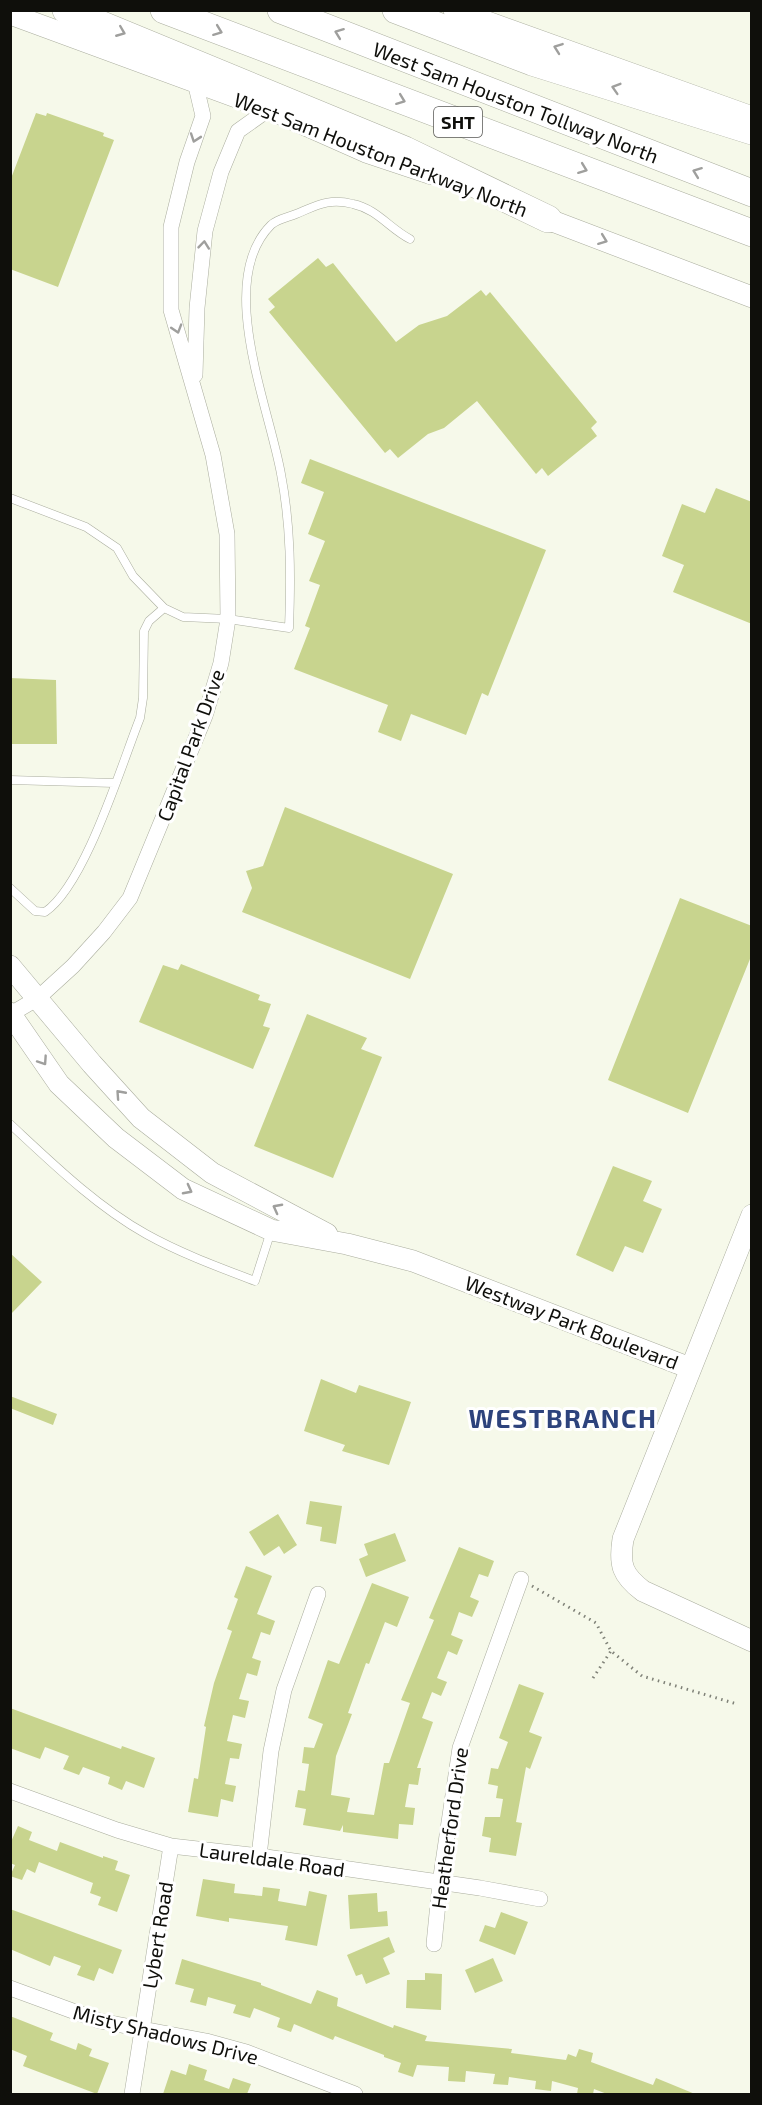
<svg xmlns="http://www.w3.org/2000/svg" width="762" height="2105" font-family="'Exo 2',sans-serif">
<style>
.building{fill:#c8d48e}
.lines{fill:none;stroke-linecap:round;stroke-linejoin:round}
.lane-casing{stroke:#aaad9e;stroke-width:9}
.street-casing{stroke:#aaad9e;stroke-width:16}
.secondary-casing{stroke:#aaad9e;stroke-width:22}
.highway-casing{stroke:#aaad9e;stroke-width:28}
.path{stroke:#7f8177;stroke-width:3;stroke-dasharray:1.5 4.5;stroke-linecap:butt}
.lane{stroke:#fff;stroke-width:8}
.street{stroke:#fff;stroke-width:15}
.secondary{stroke:#fff;stroke-width:21}
.highway{stroke:#fff;stroke-width:27}
.oneway{stroke:#9f9f9d}
.labels{text-anchor:middle;dominant-baseline:central;stroke-width:6;stroke-linejoin:round;paint-order:stroke}
.shield{fill:#fff;stroke:#575754;stroke-width:1.5}
.shield-label{font-size:18px;font-weight:bold;fill:#0f0f0b}
.street-label{font-size:20px;fill:#0f0f0b;stroke:#fff}
.district-label{font-size:26px;font-weight:bold;letter-spacing:1.5px;fill:#2d437c;stroke:#fff}
</style>
<rect width="100%" height="100%" fill="#f6f9ea"/>
<path class="building" d="M36,113L46,116L47,113L104,133L103,136L114,140L58,287L10,269V181Z
M318,258L326,267L333,263L396,342L419,325L447,316L481,290L486,296L490,292L597,422L591,428L597,436L548,476L542,468L536,474L477,401L444,428L428,434L398,458L390,449L385,453L269,312L275,307L268,299Z
M310,459L546,550L488,696L482,693L466,735L411,714L401,741L378,732L388,705L294,669L310,628L305,626L320,585L309,581L325,541L308,534L324,492L301,483Z
M716,488L752,502V624L673,592L684,565L662,556L682,504L705,513Z
M10,678L56,680L57,744H10Z
M285,807L453,874L410,979L242,912L252,888L246,871L263,866Z
M680,898L752,926V954L688,1113L608,1080Z
M181,964L260,995L258,1000L271,1004L263,1026L270,1028L253,1069L139,1022L163,965L178,970Z
M307,1014L367,1038L361,1049L382,1057L333,1178L254,1146Z
M613,1166L652,1181L643,1201L662,1209L643,1253L625,1246L613,1272L576,1255Z
M10,1253L42,1282L10,1315Z
M321,1379L356,1393L359,1385L411,1402L389,1465L342,1451L345,1445L304,1431Z
M10,1396L57,1414L53,1425L10,1408Z
M310,1501L342,1506L336,1544L320,1541L322,1527L306,1524Z
M278,1514L297,1545L284,1554L279,1546L264,1556L249,1532Z
M395,1533L406,1561L366,1577L359,1559L368,1555L364,1544Z
M459,1547L494,1561L488,1577L479,1574L470,1597L479,1601L472,1617L459,1612L451,1635L463,1640L457,1655L448,1651L437,1678L447,1682L441,1696L432,1692L422,1718L433,1722L417,1768H421L418,1785L409,1784L405,1807L415,1808L413,1825L399,1824L398,1839L343,1832V1825L340,1831L303,1825L306,1809L295,1807L298,1790L305,1791L309,1764L302,1763L304,1747L314,1748L323,1724L308,1718L328,1660L339,1664L372,1583L409,1597L397,1627L385,1622L369,1664L366,1663L348,1713L352,1714L336,1756L331,1795L350,1798L347,1812L374,1815L384,1763H389L410,1703L401,1700L434,1620L429,1618Z
M246,1566L272,1576L257,1614L275,1621L270,1635L261,1632L252,1658L261,1661L257,1676L247,1673L239,1699L249,1701L245,1718L233,1715L227,1741L242,1744L239,1759L230,1758L225,1784L236,1786L233,1802L221,1799L218,1817L188,1812L194,1778L198,1779L206,1727L204,1726L214,1683L232,1631L227,1629L238,1599L234,1597Z
M519,1684L544,1693L529,1732L542,1737L530,1769L526,1767L516,1822L522,1823L516,1856L489,1852L491,1838L482,1836L485,1817H500L503,1799L496,1798L498,1786L488,1784L491,1768L498,1769L508,1742L499,1738Z
M10,1708L121,1749L122,1746L155,1758L144,1788L126,1781L122,1790L108,1784L110,1777L83,1767L79,1775L63,1769L69,1756L45,1747L40,1759L10,1748Z
M18,1826L32,1832L29,1840L57,1851L60,1842L103,1858V1856L118,1861L115,1870L130,1875L117,1912L98,1905L101,1897L90,1893L93,1883L39,1862L35,1873L27,1869L22,1880L10,1876L15,1865L10,1863V1844Z
M203,1879L235,1884L234,1893L262,1896L263,1887L280,1889L278,1901L306,1906L309,1891L327,1895L317,1946L285,1940L288,1926L229,1918V1922L196,1916Z
M377,1893L378,1912L387,1911L388,1926L350,1929L348,1895Z
M10,1909L122,1950L113,1974L99,1968L94,1981L77,1975L81,1966L54,1956L50,1966L10,1949Z
M501,1912L528,1922L515,1955L479,1941L485,1925L495,1928Z
M389,1937L395,1952L383,1958L390,1974L366,1984L362,1974L356,1976L347,1955Z
M493,1958L503,1981L475,1993L465,1970Z
M182,1959L261,1983V1985L311,2004L317,1990L338,1998L337,2006L393,2028L394,2025L427,2036L425,2041L512,2049L511,2053L566,2060L568,2054L576,2057L579,2049L593,2053L591,2062L653,2085L656,2078L695,2094H607L594,2089L593,2094H577L578,2088L552,2081L551,2091L535,2089L536,2081L509,2077L508,2085L493,2084L495,2074L466,2071L465,2082L448,2081L449,2067L417,2065L413,2077L398,2072L401,2063L384,2057V2055L335,2036L333,2040L294,2024L291,2032L277,2027L280,2018L254,2008L250,2018L233,2013L236,2005L208,1997L206,2006L190,2002L194,1989L175,1984Z
M425,1973L442,1974L441,2010L406,2008L407,1980H425Z
M10,2016L53,2033L50,2040L76,2050L78,2043L92,2049L89,2056L109,2063L97,2094L23,2066L27,2056L10,2049Z
M189,2064L207,2070L204,2080L229,2089L233,2078L251,2084L247,2094H163L171,2070L186,2075Z"/>
<g class="lines">
<g class="lane-casing">
<path id="lane" d="M10,498L86,527L117,548L133,576L164,608L183,617L228,619L289,628C291,576 291,526 281,474C269,406 215,281 271,225C277,219 289,217 296,214C318,205 329,198 353,204C377,209 390,229 410,239
M10,780L114,783
M10,888L35,911L45,912C85,885 121,766 140,718L143,698L144,631L149,621L164,608
M10,1124C52,1163 96,1206 146,1234C180,1253 218,1267 255,1281L271,1231"/>
</g>
<g class="street-casing">
<path id="street" d="M195,375L197,308L205,231L221,172L238,131L269,109
M11,1014L38,998L73,966L104,932L130,898L205,716L221,663L228,619L227,534L213,455L171,310V227L187,162L203,116L195,82
M10,1791L117,1830L171,1846L259,1856L480,1888L540,1899
M259,1856L271,1751L284,1690L318,1594
M434,1944L440,1883L460,1748L521,1579
M10,1988L100,2021L206,2041L246,2052L355,2094
M132,2094L171,1846"/>
</g>
<g class="secondary-casing">
<path id="secondary" d="M454,10L752,117
M10,14L269,109L366,152L432,174
M534,214L752,297
M10,966L92,1064L141,1118L212,1173L327,1234
M10,1013L59,1084L116,1138L183,1189L271,1230L347,1244L413,1261L690,1368
M752,1215L623,1539C619,1565 622,1575 643,1591L752,1641"/>
</g>
<g class="highway-casing">
<path id="highway" d="M66,10L405,150L548,219
M164,10L752,233
M281,10L752,193
M396,10L532,62L752,131"/>
</g>
<path class="path" d="M532,1586L596,1623L611,1651L642,1676L737,1704
M593,1678L611,1651"/>
<use href="#lane" class="lane"/>
<use href="#street" class="street"/>
<use href="#secondary" class="secondary"/>
<use href="#highway" class="highway"/>
</g>
<defs><path id="oneway-chevron" d="M-2-3.5L2.5 0L-2 3.5" fill="none" stroke-width="1.6" stroke-linecap="round" stroke-linejoin="round" transform="scale(1.5)"/></defs>
<g class="oneway">
<use href="#oneway-chevron" transform="translate(218 31) rotate(21)"/>
<use href="#oneway-chevron" transform="translate(121 32) rotate(22)"/>
<use href="#oneway-chevron" transform="translate(339 33) rotate(-159)"/>
<use href="#oneway-chevron" transform="translate(558 48) rotate(-160)"/>
<use href="#oneway-chevron" transform="translate(616 88) rotate(-163)"/>
<use href="#oneway-chevron" transform="translate(401 100) rotate(21)"/>
<use href="#oneway-chevron" transform="translate(195 138) rotate(109)"/>
<use href="#oneway-chevron" transform="translate(583 169) rotate(21)"/>
<use href="#oneway-chevron" transform="translate(697 172) rotate(-159)"/>
<use href="#oneway-chevron" transform="translate(603 240) rotate(21)"/>
<use href="#oneway-chevron" transform="translate(204 245) rotate(-84)"/>
<use href="#oneway-chevron" transform="translate(177 329) rotate(73)"/>
<use href="#oneway-chevron" transform="translate(43 1061) rotate(56)"/>
<use href="#oneway-chevron" transform="translate(120 1094) rotate(-132)"/>
<use href="#oneway-chevron" transform="translate(188 1190) rotate(28)"/>
<use href="#oneway-chevron" transform="translate(277 1208) rotate(-152)"/>
</g>
<g class="labels">
<rect class="shield" x="434" y="107" width="48" height="30" rx="4.5"/>
<g class="shield-label">
<text x="458" y="122">SHT</text>
</g>
<g class="street-label">
<text transform="translate(516 102) rotate(21)">West Sam Houston Tollway North</text>
<text transform="translate(381 154) rotate(21)">West Sam Houston Parkway North</text>
<text transform="translate(190 745) rotate(-70)">Capital Park Drive</text>
<text transform="translate(572 1322) rotate(21)">Westway Park Boulevard</text>
<text transform="translate(449 1828) rotate(-82)">Heatherford Drive</text>
<text transform="translate(272 1859) rotate(8)">Laureldale Road</text>
<text transform="translate(157 1935) rotate(-81)">Lybert Road</text>
<text transform="translate(166 2034) rotate(14)">Misty Shadows Drive</text>
</g>
<g class="district-label">
<text x="563" y="1417">WESTBRANCH</text>
</g>
</g>
<rect width="762" height="2105" fill="none" stroke="#0f0f0b" stroke-width="24"/>
</svg>
